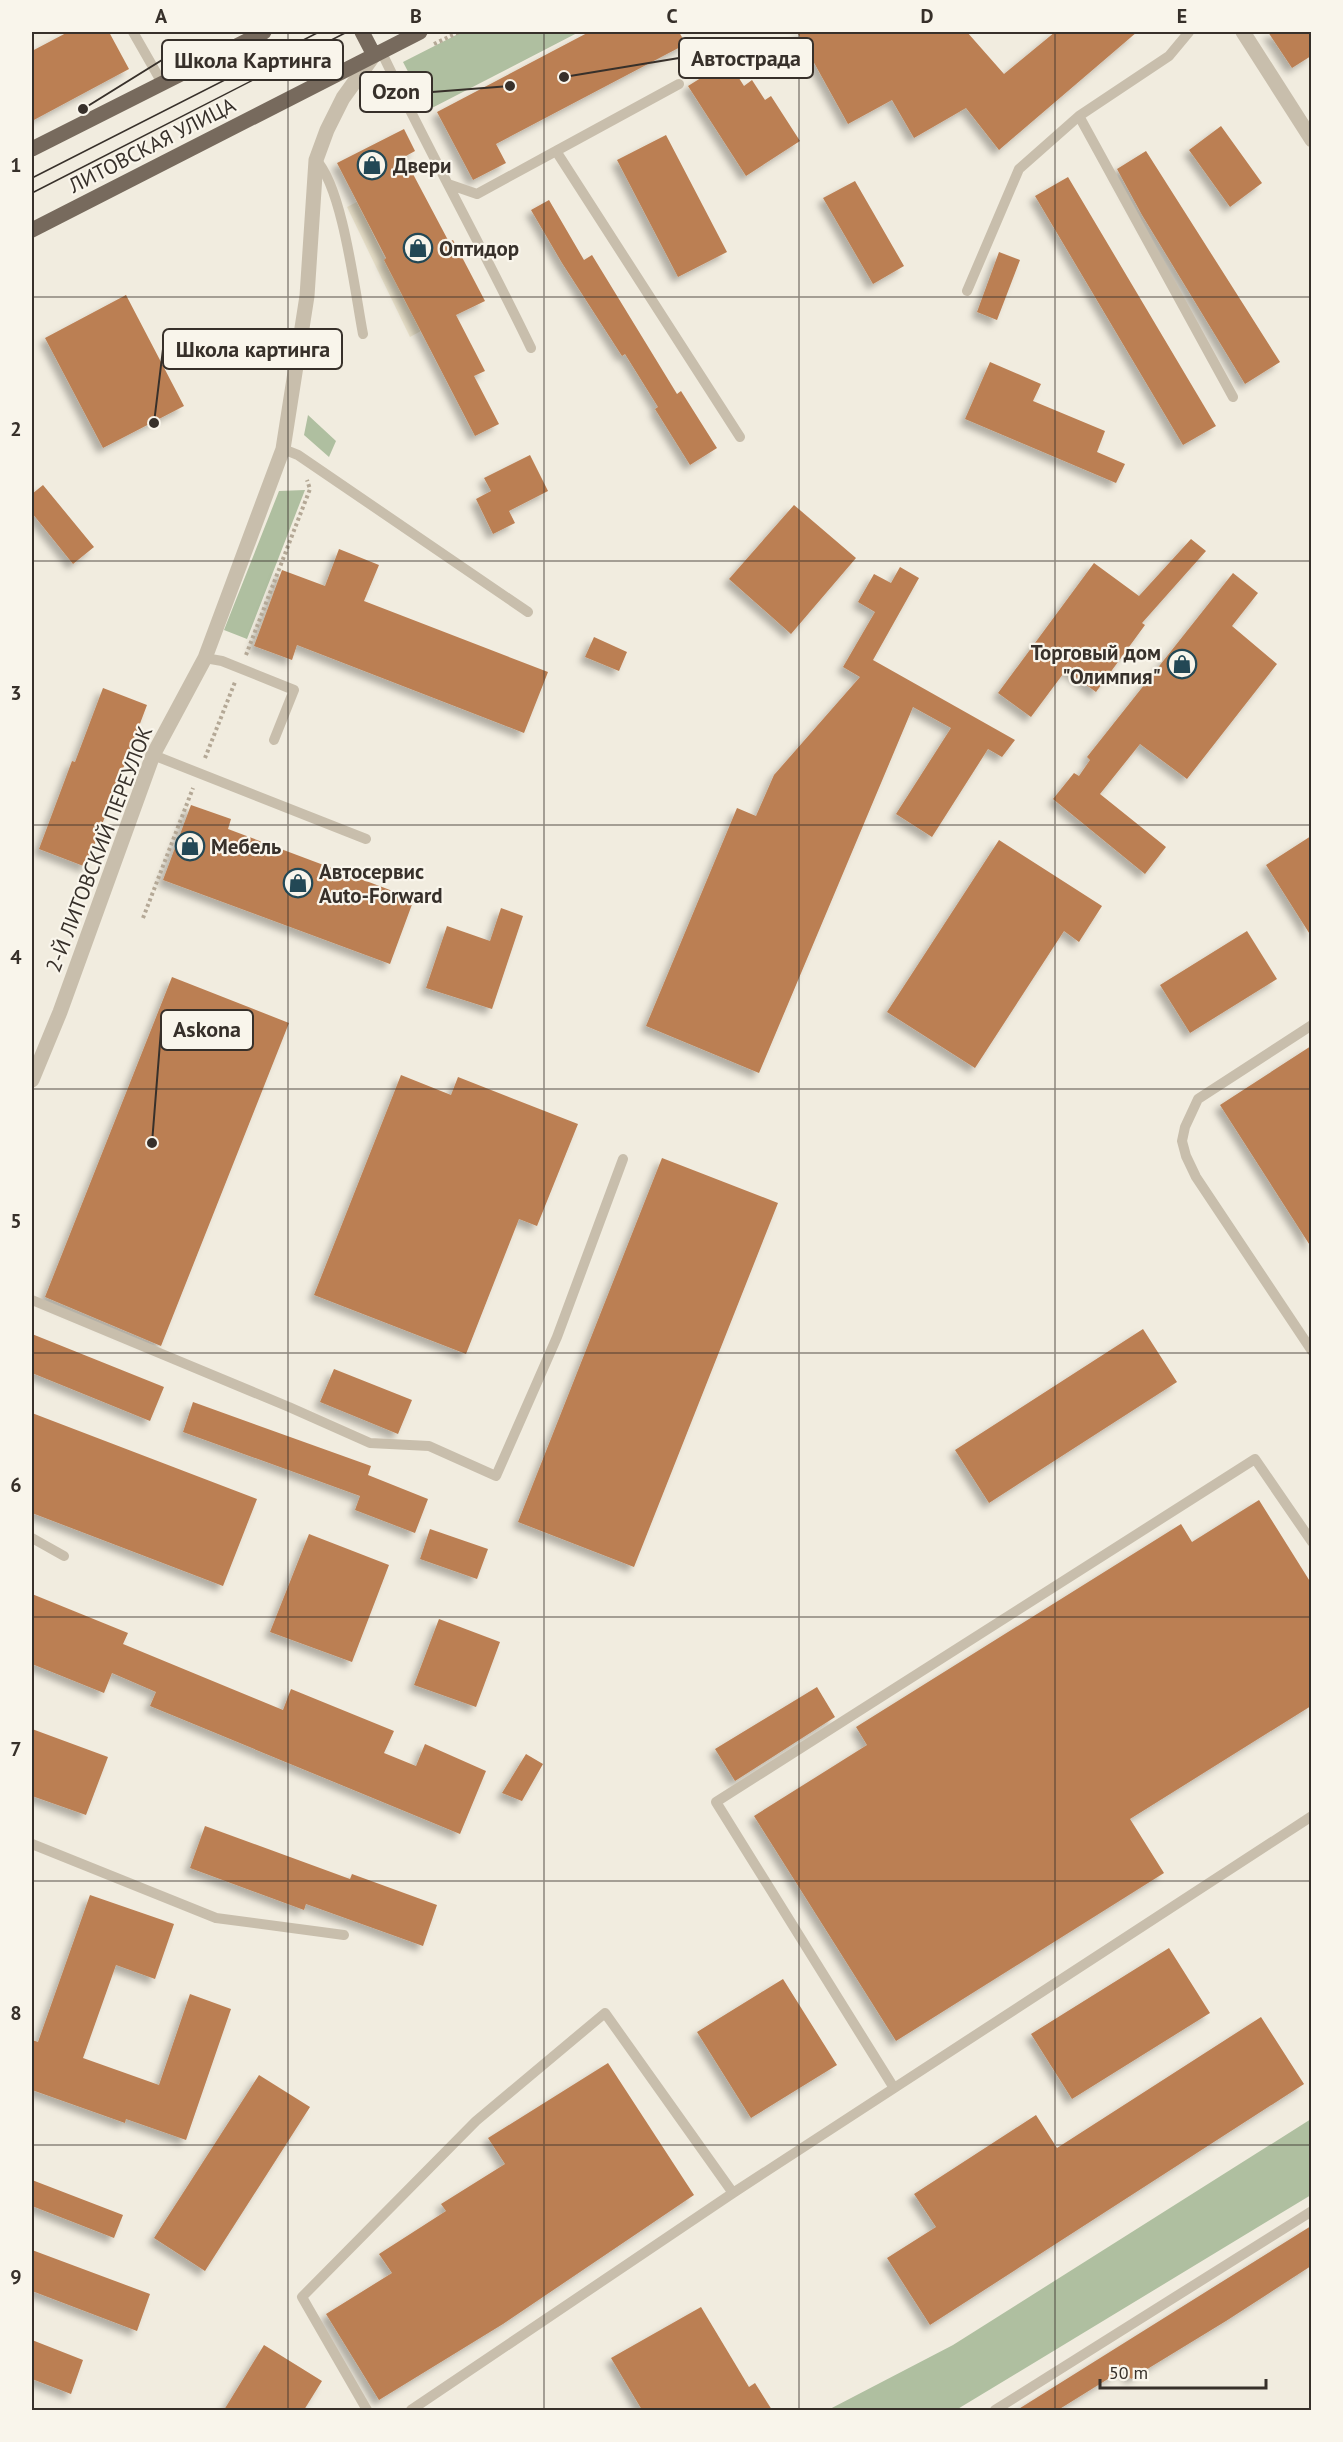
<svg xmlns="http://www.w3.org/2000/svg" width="1343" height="2442" font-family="'PT Sans',sans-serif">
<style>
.green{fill:#afbfa0}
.plaza{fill:#e7dfc8}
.building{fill:#bb7f53;filter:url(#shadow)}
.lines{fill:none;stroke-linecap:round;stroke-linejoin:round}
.path{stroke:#b4a896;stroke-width:4;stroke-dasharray:3 3;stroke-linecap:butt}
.lane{stroke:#c8beac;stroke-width:10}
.street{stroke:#c8beac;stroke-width:15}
.primary{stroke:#776a5d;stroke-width:15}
.tram{stroke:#37302a;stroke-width:1.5}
.grid{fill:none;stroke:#37302a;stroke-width:1.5;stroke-opacity:0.55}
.labels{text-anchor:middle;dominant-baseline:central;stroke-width:4.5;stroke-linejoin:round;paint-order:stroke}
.street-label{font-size:21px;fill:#37302a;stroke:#f9f5eb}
.poi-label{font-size:21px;font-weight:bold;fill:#37302a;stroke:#f9f5eb;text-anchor:start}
.leader{fill:none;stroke:#37302a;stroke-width:2}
.callout-dot{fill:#37302a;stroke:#f9f5eb;stroke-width:2}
.callout{fill:#f9f5eb;stroke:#37302a;stroke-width:2}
.callout-label{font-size:22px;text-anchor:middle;font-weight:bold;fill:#37302a}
.neatline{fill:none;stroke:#37302a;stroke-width:2}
.grid-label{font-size:20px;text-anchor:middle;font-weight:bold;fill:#37302a}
</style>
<defs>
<filter id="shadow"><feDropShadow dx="-5.5" dy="5.5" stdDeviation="3" flood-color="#0004"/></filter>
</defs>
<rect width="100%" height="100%" fill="#f1ecdf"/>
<path class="green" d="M462,32H579L428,110L403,62Z
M308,415L336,441L329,457L304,435Z
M305,490L247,639L224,630L279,491Z
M1311,2119V2195L956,2410H828L953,2345Z"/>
<path class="plaza" d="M357,202L421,331L410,337L347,207Z"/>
<path class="building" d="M68,32H109L129,69L32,121V51Z
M589,32H679L686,44L496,144L506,163L473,180L437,112Z
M797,32H967L1004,74L1055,32H1137L999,150L966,108L914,138L892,100L848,124Z
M1268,32H1311V56L1292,68Z
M728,61L744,86L752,80L765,100L771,96L800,141L746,176L688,86Z
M1221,126L1262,183L1230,207L1189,150Z
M404,129L415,151L404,157L449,242L453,240L485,301L456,315L485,371L474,376L499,424L475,436L384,260L386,258L337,163Z
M666,135L727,252L678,277L617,160Z
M1146,151L1280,362L1245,384L1142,215L1117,169Z
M1068,177L1216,426L1183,445L1035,196Z
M855,181L904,266L873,284L823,198Z
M549,200L584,260L592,255L677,394L681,391L717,448L690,465L655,409L658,407L625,354L622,356L562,263L531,210Z
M999,252L1020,260L997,320L977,312Z
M126,295L184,406L103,448L45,338Z
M990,362L1041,384L1033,401L1105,431L1097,452L1125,464L1116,483L965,419Z
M530,455L548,491L509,511L515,523L493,534L476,499L491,491L484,478Z
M43,485L94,547L73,564L32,513V494Z
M794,505L856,558L791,634L729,579Z
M1191,539L1206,551L1142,623L1145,625L1096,692L1066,670L1031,717L998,693L1094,563L1139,596Z
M339,549L379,565L364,601L548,672L524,733L297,645L292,660L254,646L282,570L325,586Z
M900,567L919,578L873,660L1015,740L1002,757L988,749L932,837L896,814L951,728L913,707L759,1073L646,1026L737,808L756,816L774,775L860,677L843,667L875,612L858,602L874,574L891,583Z
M1233,573L1258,593L1232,626L1277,664L1187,779L1140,744L1100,794L1166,847L1145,874L1053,799L1074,773L1079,776L1090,760L1087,757Z
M594,637L627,652L619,671L585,657Z
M103,688L147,705L86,867L39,849L72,761L75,762Z
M191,805L231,819L228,829L414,899L390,964L163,880Z
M1311,836V936L1266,865Z
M999,840L1102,906L1079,942L1064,931L975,1068L887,1012Z
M501,908L523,916L492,1009L426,988L447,926L490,941Z
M1247,931L1277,979L1190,1033L1160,985Z
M172,977L289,1023L161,1346L45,1297Z
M1311,1046V1247L1220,1105Z
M401,1075L451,1095L458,1077L578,1124L537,1226L519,1219L466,1354L314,1295Z
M662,1158L778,1203L634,1567L518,1522Z
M1143,1329L1177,1382L989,1503L955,1450Z
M32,1334L164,1387L150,1421L32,1373Z
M334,1369L412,1400L398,1434L320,1402Z
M193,1402L371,1466L368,1475L428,1499L415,1533L355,1510L360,1496L183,1432Z
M32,1413L257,1499L223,1586L32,1513Z
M1259,1500L1311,1583V1706L1130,1819L1164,1873L896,2041L754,1816L867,1745L856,1727L1181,1524L1192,1542Z
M430,1529L488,1549L477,1579L420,1559Z
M309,1534L389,1565L352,1662L270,1632Z
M32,1594L128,1633L123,1644L283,1710L291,1689L394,1731L384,1753L416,1766L425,1744L486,1771L460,1834L150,1706L156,1692L112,1673L104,1693L32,1664Z
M439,1619L500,1642L476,1707L414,1685Z
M817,1687L835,1717L735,1781L715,1749Z
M32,1729L108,1757L86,1815L32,1796Z
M526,1754L543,1764L522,1801L502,1793Z
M205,1826L350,1879L352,1874L437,1905L423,1946L306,1904L304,1910L190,1868Z
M90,1895L174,1924L155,1979L116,1965L83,2058L159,2085L190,1994L231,2009L186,2140L126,2119L125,2123L32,2090V2040L38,2042Z
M1169,1948L1210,2013L1072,2099L1031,2034Z
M783,1979L837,2065L751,2118L697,2032Z
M1261,2017L1304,2084L930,2325L887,2258L936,2227L914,2194L1036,2115L1057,2148Z
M608,2063L694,2195L503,2324L379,2400L326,2314L392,2273L379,2254L446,2211L441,2204L505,2164L488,2138Z
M259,2075L310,2107L205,2271L154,2238Z
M32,2180L123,2215L114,2238L32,2206Z
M1311,2226V2266L1226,2321L1131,2379L1124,2369L1058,2410H1017Z
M32,2250L150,2294L137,2331L32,2291Z
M701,2307L749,2387L755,2383L772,2410H642L611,2358Z
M32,2340L83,2360L71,2394L32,2379Z
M264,2345L322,2381L304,2410H224Z"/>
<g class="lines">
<path class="path" d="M434,44L459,32
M246,655L310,489L307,480
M205,758L235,682
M143,918L193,788"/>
<path class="lane" d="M133,32L161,81
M381,51C429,152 483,248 531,348
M1079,116L1233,397
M556,151L679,84
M316,160C343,188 355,293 363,334
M448,184L477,194L556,151L740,437
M967,291L1019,169L1079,116L1169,56L1189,32
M283,449L298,455L528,612
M205,658L222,661L294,690L274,740
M153,755L366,839
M1312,1025L1198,1099L1185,1127L1182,1141L1186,1156L1196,1177L1312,1351
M32,1300L289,1407L370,1443L429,1446L496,1476L557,1337L623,1159
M32,1538L64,1556
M32,1844L216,1918L344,1935
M894,2088L716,1802L1255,1459L1312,1542
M367,2410L302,2297L476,2121L605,2013L733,2193
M411,2410L733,2193L1312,1816
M995,2410L1312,2211"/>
<path class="street" d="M1243,32L1312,140
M32,1080L60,1012L153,755L205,658L283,449L307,296L316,160L327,130L343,98L374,55"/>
<path class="primary" d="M362,32L374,55
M32,149L264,32
M32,230L420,32"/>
<path class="tram" d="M32,178L319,32
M32,193L347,32"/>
</g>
<path class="grid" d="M288,32V2410M544,32V2410M799,32V2410M1055,32V2410M32,297H1312M32,561H1312M32,825H1312M32,1089H1312M32,1353H1312M32,1617H1312M32,1881H1312M32,2145H1312"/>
<defs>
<g id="shop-ring" transform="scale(1.5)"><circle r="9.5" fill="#f9f5eb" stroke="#234855" stroke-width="1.5"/><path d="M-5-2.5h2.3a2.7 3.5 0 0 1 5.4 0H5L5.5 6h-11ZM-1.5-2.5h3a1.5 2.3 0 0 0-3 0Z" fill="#234855"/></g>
</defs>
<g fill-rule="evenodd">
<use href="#shop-ring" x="372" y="165"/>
<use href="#shop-ring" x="418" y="248"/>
<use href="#shop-ring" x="1182" y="664"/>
<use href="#shop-ring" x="190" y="846"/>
<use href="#shop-ring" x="298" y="883"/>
</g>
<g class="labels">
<g class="street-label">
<text transform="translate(152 145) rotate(-27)">ЛИТОВСКАЯ УЛИЦА</text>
<text transform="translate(99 849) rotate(-69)">2-Й ЛИТОВСКИЙ ПЕРЕУЛОК</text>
</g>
<g class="poi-label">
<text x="393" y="165">Двери</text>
<text x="439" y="248">Оптидор</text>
<text x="1161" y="652" text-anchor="end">Торговый дом<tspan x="1161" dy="24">"Олимпия"</tspan></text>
<text x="211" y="846">Мебель</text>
<text x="319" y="871">Автосервис<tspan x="319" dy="24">Auto-Forward</tspan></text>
</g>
</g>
<path class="leader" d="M564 77L679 58M83 109L162 60M510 86L432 92M154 423L163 349M152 1143L161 1030"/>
<g class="callout-dot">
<circle cx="564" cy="77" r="6"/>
<circle cx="83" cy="109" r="6"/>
<circle cx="510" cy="86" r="6"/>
<circle cx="154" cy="423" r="6"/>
<circle cx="152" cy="1143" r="6"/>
</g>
<g class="callout">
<rect x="679" y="38" width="134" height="40" rx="6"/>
<rect x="162" y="40" width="181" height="40" rx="6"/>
<rect x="360" y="72" width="72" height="40" rx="6"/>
<rect x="163" y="329" width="179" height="40" rx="6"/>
<rect x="161" y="1010" width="92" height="40" rx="6"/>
</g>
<g class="callout-label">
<text x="746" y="66">Автострада</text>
<text x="253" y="68">Школа Картинга</text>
<text x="396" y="99">Ozon</text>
<text x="253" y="357">Школа картинга</text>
<text x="207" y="1037">Askona</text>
</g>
<rect width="1343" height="2442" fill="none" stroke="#f9f5eb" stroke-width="66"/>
<path d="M1100 2379v9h166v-9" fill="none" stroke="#37302a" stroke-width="3"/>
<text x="1109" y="2379" font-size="18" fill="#37302a" stroke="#f9f5eb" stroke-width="4.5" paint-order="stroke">50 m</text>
<rect x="33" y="33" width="1277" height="2376" class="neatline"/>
<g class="grid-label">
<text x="161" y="23">A</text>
<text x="416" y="23">B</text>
<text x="672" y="23">C</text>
<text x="927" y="23">D</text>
<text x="1182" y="23">E</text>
<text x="16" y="172">1</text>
<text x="16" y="436">2</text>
<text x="16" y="700">3</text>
<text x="16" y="964">4</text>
<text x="16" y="1228">5</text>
<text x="16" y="1492">6</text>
<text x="16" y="1756">7</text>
<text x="16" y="2020">8</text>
<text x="16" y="2284">9</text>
</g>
</svg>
